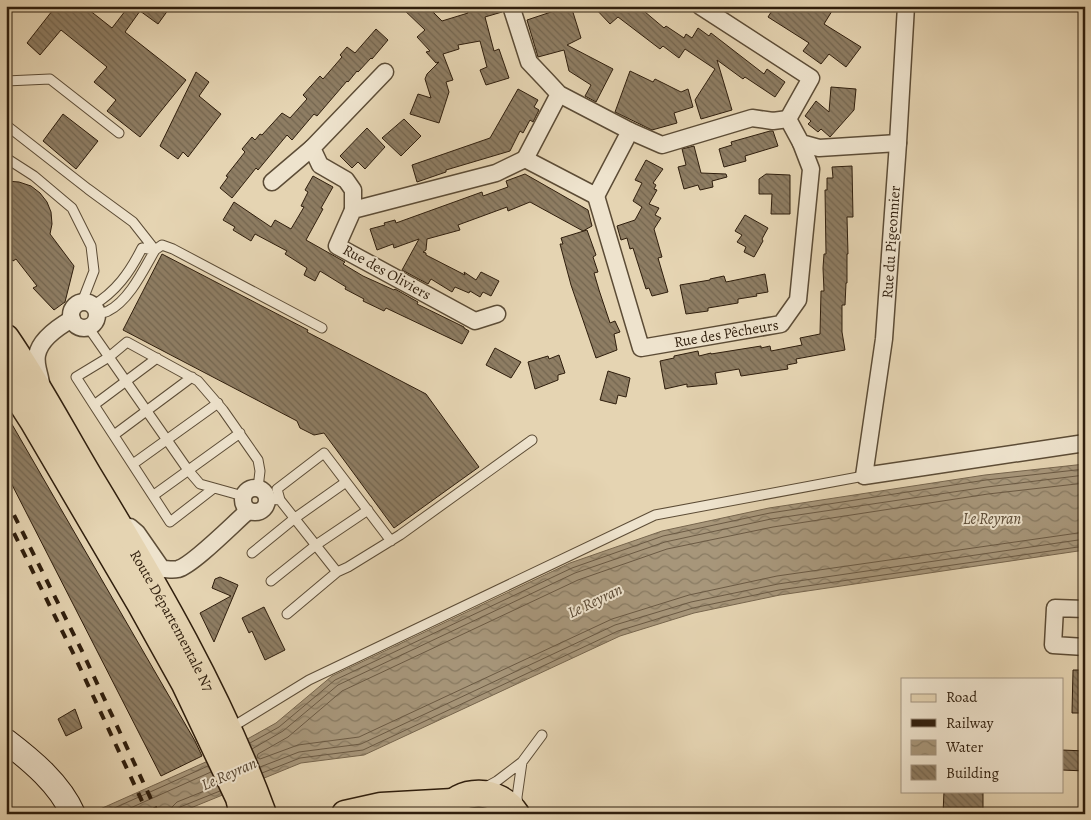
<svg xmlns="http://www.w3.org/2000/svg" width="1091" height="820" font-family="Alegreya,serif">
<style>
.water{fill:url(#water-waves);stroke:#77664e}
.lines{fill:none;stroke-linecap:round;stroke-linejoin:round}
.shore{stroke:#6b5a44;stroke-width:1}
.building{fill:url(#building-back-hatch);stroke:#2f1e0d}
.service-casing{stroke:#5c4c36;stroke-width:11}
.minor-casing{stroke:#5c4c36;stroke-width:19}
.secondary-casing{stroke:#2f1e0d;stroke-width:26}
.primary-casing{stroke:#2f1e0d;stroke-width:29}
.service{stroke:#eee3cd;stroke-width:9}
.minor{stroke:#eee3cd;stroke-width:16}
.secondary{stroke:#eee3cd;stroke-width:24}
.primary{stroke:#e5d4b2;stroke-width:26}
.rail{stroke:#2f1e0d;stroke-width:4;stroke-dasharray:9 9;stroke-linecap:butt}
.labels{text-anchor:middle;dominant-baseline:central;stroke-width:4;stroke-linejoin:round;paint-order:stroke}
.street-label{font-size:15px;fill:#2f1e0d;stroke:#eee3cd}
.water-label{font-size:16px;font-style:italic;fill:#594833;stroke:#eee3cd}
</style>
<defs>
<pattern id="water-waves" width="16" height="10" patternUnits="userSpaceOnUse" patternTransform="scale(1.25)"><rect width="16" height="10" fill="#a7967a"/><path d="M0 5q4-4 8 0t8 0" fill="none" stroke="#887a62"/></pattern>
<pattern id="building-back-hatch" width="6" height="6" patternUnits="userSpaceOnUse" patternTransform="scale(1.25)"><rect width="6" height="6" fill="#8e7d63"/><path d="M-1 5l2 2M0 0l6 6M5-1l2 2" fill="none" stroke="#746650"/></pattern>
</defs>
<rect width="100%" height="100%" fill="#e5d4b2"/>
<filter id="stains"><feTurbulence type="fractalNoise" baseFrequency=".004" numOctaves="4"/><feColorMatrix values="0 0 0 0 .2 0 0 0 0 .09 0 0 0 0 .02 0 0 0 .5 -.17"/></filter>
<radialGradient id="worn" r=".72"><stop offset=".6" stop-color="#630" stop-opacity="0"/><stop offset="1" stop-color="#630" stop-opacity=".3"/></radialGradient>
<path class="water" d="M1085,464V550L780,595L694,613L620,636L364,755L301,763L176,814H89L208,761L276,723L332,676L570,563L662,531L769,508L985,475Z"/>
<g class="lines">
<path class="shore" d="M1085,483L988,494L773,527L667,549L578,580L342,691L288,737L258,754L257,757L260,759L298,745L359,737L612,619L689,595L777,576L1085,532
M250,743L279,727L335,680L572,568L663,536L770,513L986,480L1085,469
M252,749L283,731L338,685L575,573L665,542L771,519L987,487L1085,475
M260,767L299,752L361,744L615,625L691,602L778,584L1085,539
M262,773L300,758L363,750L618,631L693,608L779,590L1085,546
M101,814L208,766
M117,814L211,772
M170,814L172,807L177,802L217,786
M177,814L180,807L220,791"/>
</g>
<path class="building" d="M56,6H84L112,28L129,6H171L158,24L140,11L125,32L186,80L140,137L107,111L116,100L94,82L107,67L61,30L40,55L27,43Z
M400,6H427L442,21L468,13L466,6H501L502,12L485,17L494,51L499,49L509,78L486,85L480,70L487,67L480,41L458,45L459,49L443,54L453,80L446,82L449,92L439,123L410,114L418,94L431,98L425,79L427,74L439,62L436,63L426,52L430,51L417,37L425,30Z
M552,6H571L581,38L567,45L613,69L596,102L585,96L591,85L569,71L564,50L538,57L527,20L554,11Z
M593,6H638L664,28L666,26L684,38L686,34L692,38L698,28L709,36L711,33L764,74L767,69L785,82L775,97L745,77L743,79L717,60L732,110L701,119L695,100L715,69L685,49L679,58L663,46L660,49L618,17L610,24Z
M775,6H824L832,11L824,24L861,47L846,67L829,54L821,64L803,51L809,43L768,17Z
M376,29L388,40L372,59L371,58L358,72L357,71L348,82L347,81L317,116L314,114L292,140L287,135L258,170L256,168L232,198L220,188L228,177L226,176L245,152L242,149L252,137L255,140L260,134L262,135L282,113L290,118L307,99L303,95L320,76L323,79L342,57L340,55L347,47L355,53Z
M630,71L653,82L655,79L681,92L688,89L693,107L674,113L677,123L652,130L615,112Z
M196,72L209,82L199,96L221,114L188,157L183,152L178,159L160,146Z
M831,87L856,89L854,110L830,137L821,129L818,132L808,124L811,121L805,116L816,101L829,112Z
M518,89L538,100L534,107L539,110L533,122L530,120L523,133L520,131L510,151L446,170V172L417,182L412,165L490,138Z
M63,114L98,141L76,169L43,141Z
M404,119L421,136L401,156L382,138Z
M367,128L385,147L365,169L358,162L352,168L340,156Z
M770,131H773L778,146L745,156L746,161L724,167L719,149L732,145L731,142Z
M694,146L701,173L726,174L727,177L712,181L713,187L700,190L698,185L684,189L678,167L686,165L682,149Z
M646,160L663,169L653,183L656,185L654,189L657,190L649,204L659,208L655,215L661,218L654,229L662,257L658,258L668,292L652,296L649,288L646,289L633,248L630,249L627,238L621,240L617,226L635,220L642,207L633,201L642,183L635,180Z
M852,166L853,217H847L848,254H847V283H846L845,305H842V332L845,350L796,359L797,363L787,365L788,369L741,376L739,369L715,373L717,384L687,387V384L665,389L660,361L674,358V356L698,351L699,356L711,353V354L761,346V348L770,346L771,351L802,345L800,338L820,334L821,291H824L823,268L824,254H826L825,190H827V178H833L832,167Z
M525,174L588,210L592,226L583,231L530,202L508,211L507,207L458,225L460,230L427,239L426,250L423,252L426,253V255L465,275L464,272L476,280L481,272L499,281L491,296L483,292L480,297L470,291L469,293L455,287L452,292L431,279L428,284L402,270L419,239L394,248L393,244L377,250L370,229L385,225L384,223L395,220L396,223L482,192L483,196L508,187L506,181Z
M766,174L790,175V214H771L772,194H759V179Z
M313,176L333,187L321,208L323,209L306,240L345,262L343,264L363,276L394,290L395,289L418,302L417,304L464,327V328L469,331L462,344L386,308L384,311L363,301L364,299L345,289L346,287L320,271L315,281L304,275L307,268L285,254L287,251L255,234L251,241L233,230L235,227L223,220L234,202L271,227L275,220L291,229L304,207L301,206L308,192L305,190Z
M6,181L19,182L31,186L40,193L47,202L51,212L52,224L50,234L74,266L65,302L54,310L33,288L37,286L16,259L13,261L6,253Z
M745,215L768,228L762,239L763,241L754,257L744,252L746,247L737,242L742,235L735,231Z
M587,230L596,255L593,257L598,272L594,273L599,290L610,323L615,321L620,332L614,334L617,350L596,358L571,285L560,244H563L561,238Z
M162,254L308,330L307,332L426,394L479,467L394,528L324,433L314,435L300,428L297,421L123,330Z
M765,274L768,292L756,294L757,296L738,299V303L708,308V311L686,314L680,285L710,280V279L724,276L726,282Z
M495,348L521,362L511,378L486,365Z
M559,355L565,373L558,375V380L535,389L528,362L548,356L549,359Z
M608,371L630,378L626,397L618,395L616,404L600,400Z
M6,414L195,741L202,756L161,776L6,473Z
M220,577L238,585L214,642L200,613L231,596L212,588L215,579Z
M264,607L285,650L265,660L252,631L249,633L242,618Z
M1073,670H1085V713H1072Z
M75,709L82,728L66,736L58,719Z
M1062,750L1085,751V771L1062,770Z
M944,791H983V814H943Z"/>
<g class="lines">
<g class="service-casing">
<path id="service" d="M6,81L50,79L119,133
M6,125L88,189L133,222L155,250
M6,158L34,176L72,208L91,246L94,271L82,302
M155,250L162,245L173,249L322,328
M92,306C116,292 130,272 142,248L155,250
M96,314C100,313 105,313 108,311C129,301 144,269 155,250
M88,327L188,470L200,484L243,496
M157,358L94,405L170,522L214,488
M94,405L76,377L109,357L127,342L198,381L223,410L258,460L260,471L258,488
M114,435L192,377
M133,464L218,403
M154,495L240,433
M268,499L280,500L337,572L348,567L400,535L532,440
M280,500L277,489L324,453L391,541
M252,553L295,518L346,482
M271,581L316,545L368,510
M287,614L337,572
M229,729L309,680L655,515L864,476
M484,788L497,781L522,762L542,735
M518,806L517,797L522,762"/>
</g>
<g class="minor-casing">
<g id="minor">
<path d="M511,6L529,62L547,81L559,94L630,131L596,196L525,159L559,94"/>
<path d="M700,6L811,78L788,119"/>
<path d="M906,6L898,143L884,339L864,476L1085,443"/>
<path d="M630,131L662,145L752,118L773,121L788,119L801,143L819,148L898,143"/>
<path d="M272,182L312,148"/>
<path id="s1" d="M596,196L641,348L781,324L798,300L811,169L801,143"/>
<path d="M353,210V190L346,180L320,165L312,148L385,72"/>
<circle cx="84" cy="315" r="13"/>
<path d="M497,314L475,321L337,246L353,210L496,173L525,159"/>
<path d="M41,383C40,375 35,364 37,355C40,339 58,327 72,319"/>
<circle cx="255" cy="500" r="12"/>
<path d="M130,527L137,533L162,569C167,569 173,570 178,569C193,565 234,523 248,511"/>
<path d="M1085,609L1055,608L1053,645L1085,647"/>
</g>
</g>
<g class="secondary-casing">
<path id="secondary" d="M6,741C31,760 60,784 73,814"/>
</g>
<g class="primary-casing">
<g id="primary">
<path id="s2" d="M6,338C37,383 62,431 90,478C155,585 220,696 263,814"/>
<path d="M6,379L33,421L141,605L185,684L239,798L243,814"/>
<path d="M345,814L381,806L453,802"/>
<path d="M443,814C459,786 499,788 516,814"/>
</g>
</g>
<use href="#service" class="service"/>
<use href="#minor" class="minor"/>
<use href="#secondary" class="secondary"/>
<use href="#primary" class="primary"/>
<path class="rail" d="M6,499L82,651L158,814
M6,517L75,657L148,814"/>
</g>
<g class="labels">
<g class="street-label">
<text transform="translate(891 242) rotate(-86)">Rue du Pigeonnier</text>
<text transform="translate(387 272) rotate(29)">Rue des Oliviers</text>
<text stroke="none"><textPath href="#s1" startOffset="245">Rue des Pêcheurs</textPath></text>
<text stroke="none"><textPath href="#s2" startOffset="328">Route Départementale N7</textPath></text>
</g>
<g class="water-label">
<text x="992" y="519">Le Reyran</text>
<text transform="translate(595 601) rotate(-26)">Le Reyran</text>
<text transform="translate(229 774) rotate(-24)">Le Reyran</text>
</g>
</g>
<rect width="1091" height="820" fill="none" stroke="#e5d4b2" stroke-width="25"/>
<rect x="8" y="8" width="1076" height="805" fill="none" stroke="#2f1e0d" stroke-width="2.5"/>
<rect x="12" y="12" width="1066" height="795" fill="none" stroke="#2f1e0d"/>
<rect x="901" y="678" width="162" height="115" fill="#eee3cd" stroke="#a29480"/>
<rect x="911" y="694" width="25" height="8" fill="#e5d4b2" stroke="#a29480"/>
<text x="946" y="702" font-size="15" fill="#2f1e0d">Road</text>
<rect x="911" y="719" width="25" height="8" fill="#2f1e0d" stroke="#a29480"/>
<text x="946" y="728" font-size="15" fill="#2f1e0d">Railway</text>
<rect x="911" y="740" width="25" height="15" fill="url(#water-waves)" stroke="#a29480"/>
<text x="946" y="752" font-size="15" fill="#2f1e0d">Water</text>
<rect x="911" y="765" width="25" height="15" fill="url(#building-back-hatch)" stroke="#a29480"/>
<text x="946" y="778" font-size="15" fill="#2f1e0d">Building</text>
<rect width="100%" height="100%" filter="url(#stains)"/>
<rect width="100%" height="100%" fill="url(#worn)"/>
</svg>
